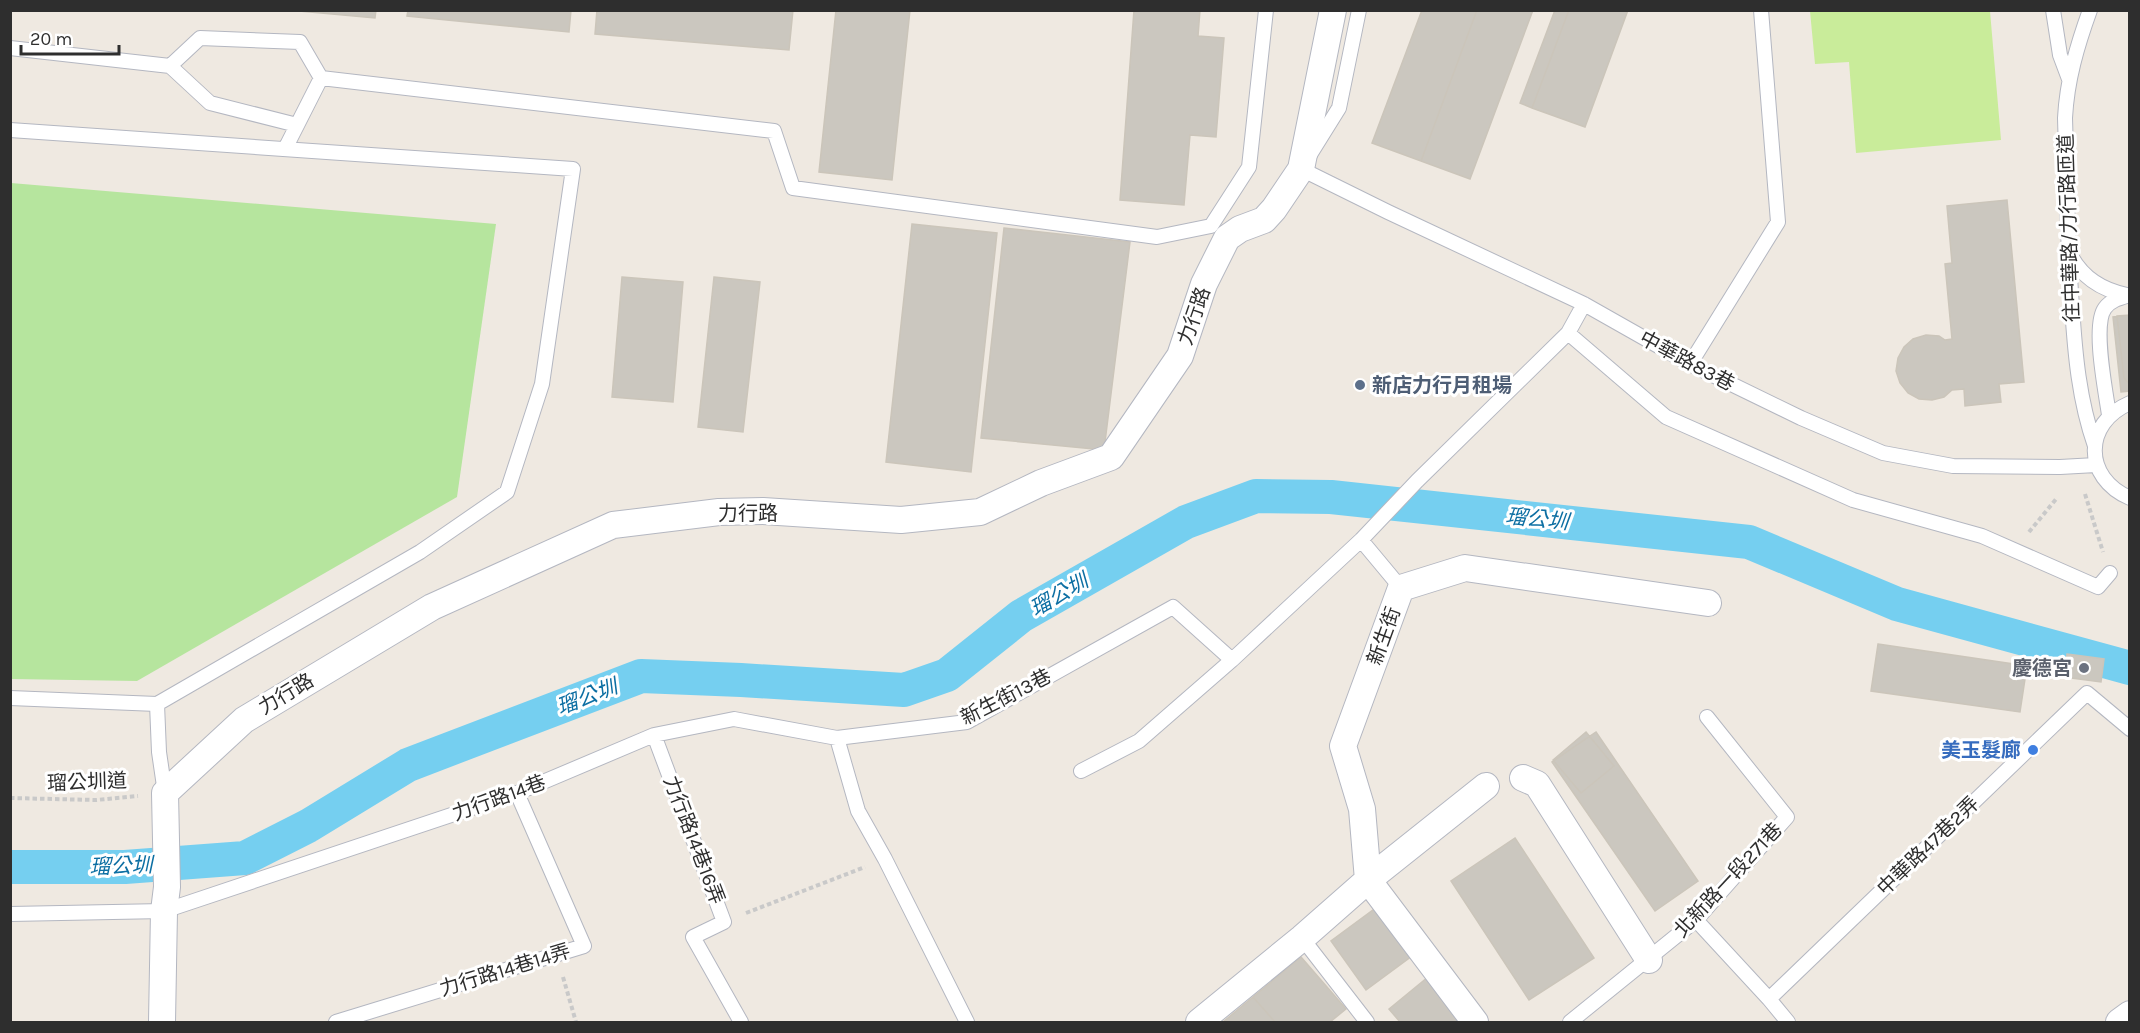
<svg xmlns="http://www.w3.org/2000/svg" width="2140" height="1033" font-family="Karla,'Noto Sans TC',sans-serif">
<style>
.green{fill:#b6e59e}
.pitch{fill:#c9ec9a}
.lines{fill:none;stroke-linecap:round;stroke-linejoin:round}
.canal{stroke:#75cff0;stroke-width:34}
.building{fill:#cbc7bf;stroke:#cbc5ba;stroke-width:1.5}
.lane-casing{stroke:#b4b7c1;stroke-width:16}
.street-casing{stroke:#b4b7c1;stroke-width:28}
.path{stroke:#c9c9c9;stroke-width:4;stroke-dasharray:4.5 3;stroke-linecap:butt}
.lane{stroke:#fff;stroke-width:14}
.street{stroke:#fff;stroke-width:26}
.service-dot{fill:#5c6f8a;stroke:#fff;stroke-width:2}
.worship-dot{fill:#6b7280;stroke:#fff;stroke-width:2}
.shop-dot{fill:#3f7fe0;stroke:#fff;stroke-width:2}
.labels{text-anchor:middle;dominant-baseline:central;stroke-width:6;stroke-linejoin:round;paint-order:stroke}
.street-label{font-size:20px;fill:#2e2e2e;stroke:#fff}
.service-label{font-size:20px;font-weight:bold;fill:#4e5e75;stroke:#fff;text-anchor:start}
.worship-label{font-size:20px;font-weight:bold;fill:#5b616d;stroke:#fff;text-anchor:end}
.shop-label{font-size:20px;font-weight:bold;fill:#366cbe;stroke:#fff;text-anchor:end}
.water-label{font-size:21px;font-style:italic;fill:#0d6fa3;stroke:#fff}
</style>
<rect width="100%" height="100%" fill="#efe9e1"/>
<path class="green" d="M11,183L496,224L457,497L137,681L11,679Z"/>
<path class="pitch" d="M1810,11H1990L2001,140L1856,153L1849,62L1815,64Z"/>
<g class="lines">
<path class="canal" d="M10,867H125L245,858L308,826L408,765L641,676L741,680L904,690L947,675L1021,616L1186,522L1256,496L1331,497L1749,542L1897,604L2130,668"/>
</g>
<path class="building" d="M288,10H376L375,18Z
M408,10H571L569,32L407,16Z
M597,10H793L789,50L595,34Z
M836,10H910L892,180L819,172Z
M1134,10H1200L1198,36L1224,38L1216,137L1190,135L1184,205L1120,200Z
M1422,10H1477L1421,161L1372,143Z
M1477,10H1533L1470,179L1421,161Z
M1555,10H1569L1532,108L1520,103Z
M1569,10H1628L1585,127L1532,108Z
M2007,200L2024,382L1999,384L2001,402L1965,406L1964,389L1952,390L1944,397L1932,400L1919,399L1908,393L1900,383L1896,371L1898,358L1904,347L1913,339L1926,335L1939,336L1945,340L1952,339L1945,264L1952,263L1947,206Z
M912,224L997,233L971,472L886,462Z
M1004,228L1130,242L1104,450L981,438Z
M622,277L683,282L673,402L612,397Z
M714,277L760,282L743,432L698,427Z
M2130,315V385L2124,378L2117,316Z
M2130,315V391L2121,392L2113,317Z
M1878,644L2027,666L2020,712L1871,691Z
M2067,654L2104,659L2101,682L2064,677Z
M1586,732L1614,766L1581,793L1553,760Z
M1596,732L1698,881L1655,911L1552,762Z
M1515,838L1594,958L1529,1000L1451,881Z
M1381,904L1416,953L1366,990L1331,941Z
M1301,957L1346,1009L1330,1022H1275L1253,997Z
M1428,977L1465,1022H1400L1389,1009Z
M1253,997L1275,1022H1223Z"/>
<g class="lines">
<g class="lane-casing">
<path id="lane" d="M1359,10L1339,108L1301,169L1388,212L1584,304L1690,364L1801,418L1883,453L1953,466L2060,467L2096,465
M2053,10L2060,55L2069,79
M2090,10C2077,46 2067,80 2065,118C2067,181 2067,244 2072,306C2075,354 2079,400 2095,446
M10,48L170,66
M321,78L774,131L793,188L1157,237L1211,226L1249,167L1266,10
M10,130L573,169L542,384L507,492L420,552L157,704L10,698
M285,149L321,78L300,42L200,38L170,66L210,103L297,125
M2070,254C2082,278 2102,290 2127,295
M1568,333L1666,417L1853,500L1982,536L2098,587L2110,573
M1690,364L1778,222L1761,10
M2130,403C2083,423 2083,478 2130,498
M2109,415C2106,393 2092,325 2105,308C2111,300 2120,298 2130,295
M1361,540L1401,588
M157,704L159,752L165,793
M654,735L724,922L693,937L741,1022
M837,738L858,811L885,859L967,1022
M1081,771L1139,741L1232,660
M10,914L164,911L517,793L654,735L734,719L837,738L967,722L1173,607L1232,660L1361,540L1417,481L1568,333L1584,304
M1696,920L1769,999L1788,1022
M1302,938L1367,1022
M1769,999L2087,693L2130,729
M336,1022L584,946L517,793
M1570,1022L1696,920L1787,817L1707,717"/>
</g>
<g class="street-casing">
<path id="street" d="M1523,778L1537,784L1649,960
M162,1022L164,911L167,887L165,793L244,720L432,607L613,525L719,512L763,511L901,520L980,512L1041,483L1111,457L1180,356L1204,284L1227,238L1240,229L1264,220L1274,209L1301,169L1333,10
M1199,1022L1302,938L1368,880L1486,786
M1475,1022L1368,880L1362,809L1343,746L1401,588L1465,568L1708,603
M2119,1022L2130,1014"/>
</g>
<path class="path" d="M2085,494L2103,552
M2029,532L2057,498
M10,798L96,800L138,796
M746,913L865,867
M563,977L576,1022"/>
<use href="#lane" class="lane"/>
<use href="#street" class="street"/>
</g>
<circle class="service-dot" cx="1360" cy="385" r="6"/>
<circle class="worship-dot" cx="2084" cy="668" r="6"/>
<circle class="shop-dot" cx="2033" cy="750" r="6"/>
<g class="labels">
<g class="street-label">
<text transform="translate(2069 228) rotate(-92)">往中華路/力行路匝道</text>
<text transform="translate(1194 316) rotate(-71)">力行路</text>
<text transform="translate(1687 361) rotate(28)">中華路83巷</text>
<text x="748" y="513">力行路</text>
<text transform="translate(1384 636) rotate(-70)">新生街</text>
<text transform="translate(286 694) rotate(-31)">力行路</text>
<text transform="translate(1006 697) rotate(-27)">新生街13巷</text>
<text transform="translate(87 782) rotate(-2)">瑠公圳道</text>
<text transform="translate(499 798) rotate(-20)">力行路14巷</text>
<text transform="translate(694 840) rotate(69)">力行路14巷16弄</text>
<text transform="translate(1928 846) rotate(-44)">中華路47巷2弄</text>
<text transform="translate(1728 880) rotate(-47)">北新路一段271巷</text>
<text transform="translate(505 970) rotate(-17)">力行路14巷14弄</text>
</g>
<g class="service-label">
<text x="1372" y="385">新店力行月租場</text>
</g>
<g class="worship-label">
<text x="2072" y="668">慶德宮</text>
</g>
<g class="shop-label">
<text x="2021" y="750">美玉髮廊</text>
</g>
<g class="water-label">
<text transform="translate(1537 519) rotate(6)">瑠公圳</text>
<text transform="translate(1059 595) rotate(-30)">瑠公圳</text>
<text transform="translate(587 697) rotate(-21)">瑠公圳</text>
<text transform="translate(121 866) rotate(-2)">瑠公圳</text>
</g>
</g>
<rect width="2140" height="1033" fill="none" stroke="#2e2e2e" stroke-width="24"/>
<path d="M21 45v9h98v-9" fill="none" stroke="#2e2e2e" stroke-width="3"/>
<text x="30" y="45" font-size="18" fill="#2e2e2e" stroke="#ffffff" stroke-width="4.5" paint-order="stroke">20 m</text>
</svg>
